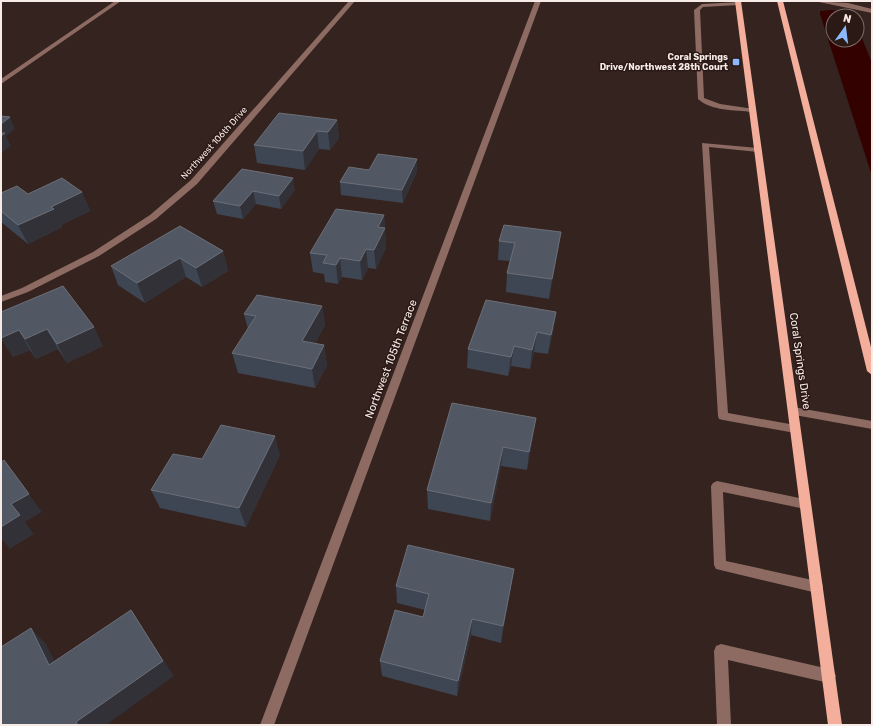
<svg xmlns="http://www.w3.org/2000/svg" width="873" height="726" font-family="Rubik,sans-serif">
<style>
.water{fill:#320100}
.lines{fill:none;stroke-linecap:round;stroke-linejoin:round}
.minor{fill:#8d6b62;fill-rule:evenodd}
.major{fill:#f4ae9c;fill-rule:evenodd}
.wall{fill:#3e4653}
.shaded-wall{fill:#323137}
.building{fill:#525863;stroke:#6c6f78}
.poi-dot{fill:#8cb9fc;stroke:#2a1915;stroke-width:1.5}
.labels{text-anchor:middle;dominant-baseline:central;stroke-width:3;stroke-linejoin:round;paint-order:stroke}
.far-poi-label{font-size:9px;font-weight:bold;fill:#f7ebe7;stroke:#2a1915;text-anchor:end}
.far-street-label{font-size:9px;fill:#f7ebe7;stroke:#2a1915}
.street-label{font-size:11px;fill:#f7ebe7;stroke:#2a1915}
</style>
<rect width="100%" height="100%" fill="#34231e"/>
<path class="water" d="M831,10L841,11L851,16H833V40H857V26L872,63V176L820,14V11Z"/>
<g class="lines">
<path class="minor" d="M115,1H121L1,84V79Z
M349,1H355L197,184L156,219L99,256L28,292L1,302V296L22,288L93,252L150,215L191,180Z
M535,1H541L274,725H260Z
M814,1L848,3L872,9V13Z
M740,2V4L738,5L703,7L700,10L704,98L720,104L754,109L755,110L752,112C735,110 711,111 698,99L694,10L702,4Z
M702,143L758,148L762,150L758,152L709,147L728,413L795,425L799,426L800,429L799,432L795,433L723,420L719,419L718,416Z
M793,407L872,421V429L789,414L788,411L789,408Z
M717,481L809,500L811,504L809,508L805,509L723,492L726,561L817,581L822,583L823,587L822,591L817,593L716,569L714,565L711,486L713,483Z
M721,644L829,669L834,671L836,676L834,681L829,683L728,660L731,725H717L714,651L716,646Z"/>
<path class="major" d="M735,1H741L842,725H828Z
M777,1H783L872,351V375L867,371Z"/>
</g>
<path class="wall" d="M337,120L339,138L330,150L319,149L305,170L257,163L254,145Z
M417,159V171L403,203L341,195L340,182L369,170Z
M242,169L295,190L281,209L256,204L243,219L217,214L213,201Z
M82,192L90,211L61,225L62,227L28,244L1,222V193L28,194Z
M384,215L386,248L376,269L368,268L362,280L342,277L338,284L325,282L324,274L313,272L310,253Z
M561,232L549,299L506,292L507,273L510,261L498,260L499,241Z
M223,251L228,271L202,287L186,277L145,303L118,285L111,266Z
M322,306L325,325L315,344L324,345L327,365L315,388L238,373L232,353L248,329L244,314Z
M1,312L103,346L67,363L58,349L36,359L30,350L13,357L1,338Z
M556,312L553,332L548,354L534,352L530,369L511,366L508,376L467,368L468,349Z
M452,403L533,437L527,470L501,466L490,521L428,509L427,490Z
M280,455L246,527L160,508L151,490L202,459Z
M514,569L501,643L471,635L457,696L382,676L380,661L423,617L425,610L397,603L396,586Z"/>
<path class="shaded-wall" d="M10,117L15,129L6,136L11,146L1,153V124Z
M337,120L339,138L330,150L328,132Z
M317,131L319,149L305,170L303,151Z
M417,159V171L403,203L402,190Z
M293,178L295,190L281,209L279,196Z
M253,191L256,204L243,219L240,206Z
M82,192L90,211L61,225L62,227L28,244L18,225L51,207Z
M384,215L386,248L376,269L374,250L378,227Z
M561,232L558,252L549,299L552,279Z
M366,249L368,268L362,280L360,261Z
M223,251L228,271L202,287L196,268Z
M180,258L186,277L145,303L137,283Z
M340,258L342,277L338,284L336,265Z
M322,306L325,325L306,361L302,341Z
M556,312L553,332L548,354L551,335Z
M94,327L103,346L67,363L57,344Z
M47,329L58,349L36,359L25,339Z
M19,330L30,350L13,357L1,338Z
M537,332L534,352L530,369L532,350Z
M324,345L327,365L315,388L312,369Z
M514,346L511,366L508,376L511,357Z
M536,418L533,437L527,470L529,452Z
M275,436L280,455L246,527L239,508Z
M503,447L501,466L490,521L491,503Z
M29,494L42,512L25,522L34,534L10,549L1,538V527L11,504Z
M514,569L511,586L501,643L503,626Z
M131,610L174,676L106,725H78L76,722Z
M472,619L471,635L457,696L458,681Z
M31,628L46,644L64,680L49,665Z"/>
<path class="building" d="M279,113L337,120L328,132L317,131L303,151L254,145Z
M1,116L10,117L1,124Z
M1,133H5L1,136Z
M378,154L417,159L402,190L340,182L349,167L369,170Z
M242,169L293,178L279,196L253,191L240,206L213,201Z
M62,178L82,192L51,207L54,209L18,225L1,211V193L17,186L28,194Z
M336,209L384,215L378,227L385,228L374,250L366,249L360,261L340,258L336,265L323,263L327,255L310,253Z
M504,225L561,232L552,279L507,273L515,243L499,241Z
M180,226L223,251L196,268L180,258L137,283L111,266Z
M63,286L94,327L57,344L47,329L25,339L19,330L1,338V312Z
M257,295L322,306L302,341L324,345L312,369L232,353L256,316L244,314Z
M486,300L556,312L551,335L537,332L532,350L514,346L511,357L468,349Z
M452,403L536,418L529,452L503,447L491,503L427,490Z
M221,425L275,436L239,508L151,490L173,454L202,459Z
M4,460L29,494L11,504L20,515L1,527V462Z
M408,545L514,569L503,626L472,619L458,681L380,661L395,610L423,617L429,594L396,586Z
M131,610L163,661L76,722L78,725H1V647L31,628L49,665Z"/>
<rect class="poi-dot" x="732" y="58" width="8" height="8" rx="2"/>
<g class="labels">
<g class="far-poi-label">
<text x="728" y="57">Coral Springs<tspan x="728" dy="10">Drive/Northwest 28th Court</tspan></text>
</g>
<g class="far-street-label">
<text transform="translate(214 143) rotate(-48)">Northwest 106th Drive</text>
</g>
<g class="street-label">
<text transform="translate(391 359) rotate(-69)">Northwest 105th Terrace</text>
<text transform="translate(800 361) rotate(82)">Coral Springs Drive</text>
</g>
</g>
<rect width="873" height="726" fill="none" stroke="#f7ebe7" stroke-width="4"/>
<g transform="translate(845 28) rotate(14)"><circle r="19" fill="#2a1915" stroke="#7c6d69"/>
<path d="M0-3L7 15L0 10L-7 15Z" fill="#8cb9fc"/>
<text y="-6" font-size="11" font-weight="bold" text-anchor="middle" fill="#f7ebe7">N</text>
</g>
</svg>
